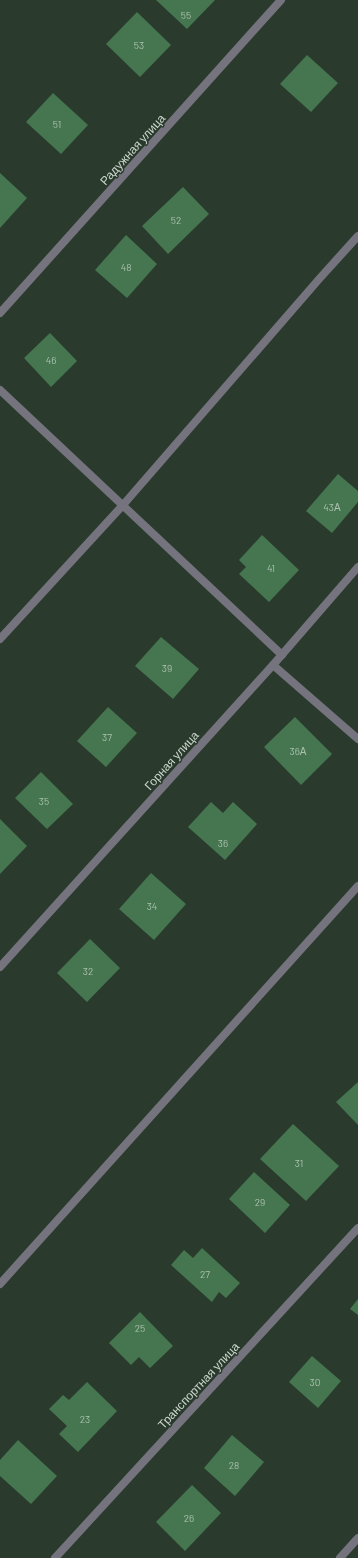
<svg xmlns="http://www.w3.org/2000/svg" width="358" height="1558" font-family="Barlow,sans-serif">
<style>
.building{fill:#45764f}
.lines{fill:none;stroke-linecap:round;stroke-linejoin:round}
.lane{stroke:#75747e;stroke-width:8}
.street{stroke:#75747e;stroke-width:8}
.labels{text-anchor:middle;dominant-baseline:central;stroke-width:3;stroke-linejoin:round;paint-order:stroke}
.number-label{font-size:10px;fill:#abc0af}
.street-label{font-size:12px;fill:#cdd8cf;stroke:#2a3b2d}
</style>
<rect width="100%" height="100%" fill="#2a3b2d"/>
<path class="building" d="M156,0H215L187,29Z
M137,12L171,45L140,77L106,44Z
M307,55L338,83L311,112L280,84Z
M53,93L88,125L61,154L26,122Z
M0,173L27,198L0,228Z
M183,187L209,214L168,254L142,226Z
M126,235L157,264L127,298L95,270Z
M50,333L77,361L51,387L24,358Z
M338,474L358,491V502L332,533L306,511Z
M262,535L299,570L269,602L239,574L246,567L239,560Z
M161,637L199,669L173,699L135,666Z
M108,707L137,733L106,767L77,741Z
M295,717L332,754L301,785L264,747Z
M41,772L73,804L47,829L15,798Z
M211,802L223,813L233,802L257,824L225,860L188,827Z
M0,819L27,846L0,874Z
M151,873L186,904L154,940L119,909Z
M90,939L120,968L87,1002L57,973Z
M358,1082V1125L336,1102Z
M293,1124L339,1166L306,1201L260,1159Z
M254,1172L290,1205L265,1233L229,1199Z
M202,1248L240,1283L226,1298L219,1292L212,1302L171,1265L184,1250L193,1258Z
M358,1299V1315L350,1309Z
M140,1312L173,1346L150,1368L139,1357L131,1365L109,1343Z
M312,1356L341,1381L318,1408L289,1382Z
M87,1382L117,1411L78,1452L59,1434L67,1426L49,1409L63,1395L69,1400Z
M232,1435L264,1462L235,1496L204,1468Z
M18,1440L57,1476L31,1504L0,1476V1460Z
M192,1485L221,1513L185,1551L156,1522Z"/>
<g class="lines">
<path class="lane" d="M0,390L282,655
M0,639L123,505L320,278L358,236
M273,665L358,739
M0,1284L358,886
M340,1558L358,1538"/>
<path class="street" d="M0,313L281,0
M0,967L273,665L358,567
M55,1558L358,1228"/>
</g>
<g class="labels">
<g class="number-label">
<text x="186" y="15">55</text>
<text x="139" y="45">53</text>
<text x="57" y="124">51</text>
<text x="176" y="220">52</text>
<text x="126" y="267">48</text>
<text x="51" y="360">46</text>
<text x="332" y="507">43А</text>
<text x="271" y="568">41</text>
<text x="167" y="668">39</text>
<text x="107" y="737">37</text>
<text x="298" y="751">36А</text>
<text x="44" y="801">35</text>
<text x="223" y="843">36</text>
<text x="152" y="906">34</text>
<text x="88" y="971">32</text>
<text x="299" y="1163">31</text>
<text x="260" y="1202">29</text>
<text x="205" y="1274">27</text>
<text x="140" y="1328">25</text>
<text x="315" y="1382">30</text>
<text x="85" y="1419">23</text>
<text x="234" y="1465">28</text>
<text x="189" y="1518">26</text>
</g>
<g class="street-label">
<text transform="translate(132 149) rotate(-48)">Радужная улица</text>
<text transform="translate(171 760) rotate(-48)">Горная улица</text>
<text transform="translate(198 1385) rotate(-47)">Транспортная улица</text>
</g>
</g>
</svg>
